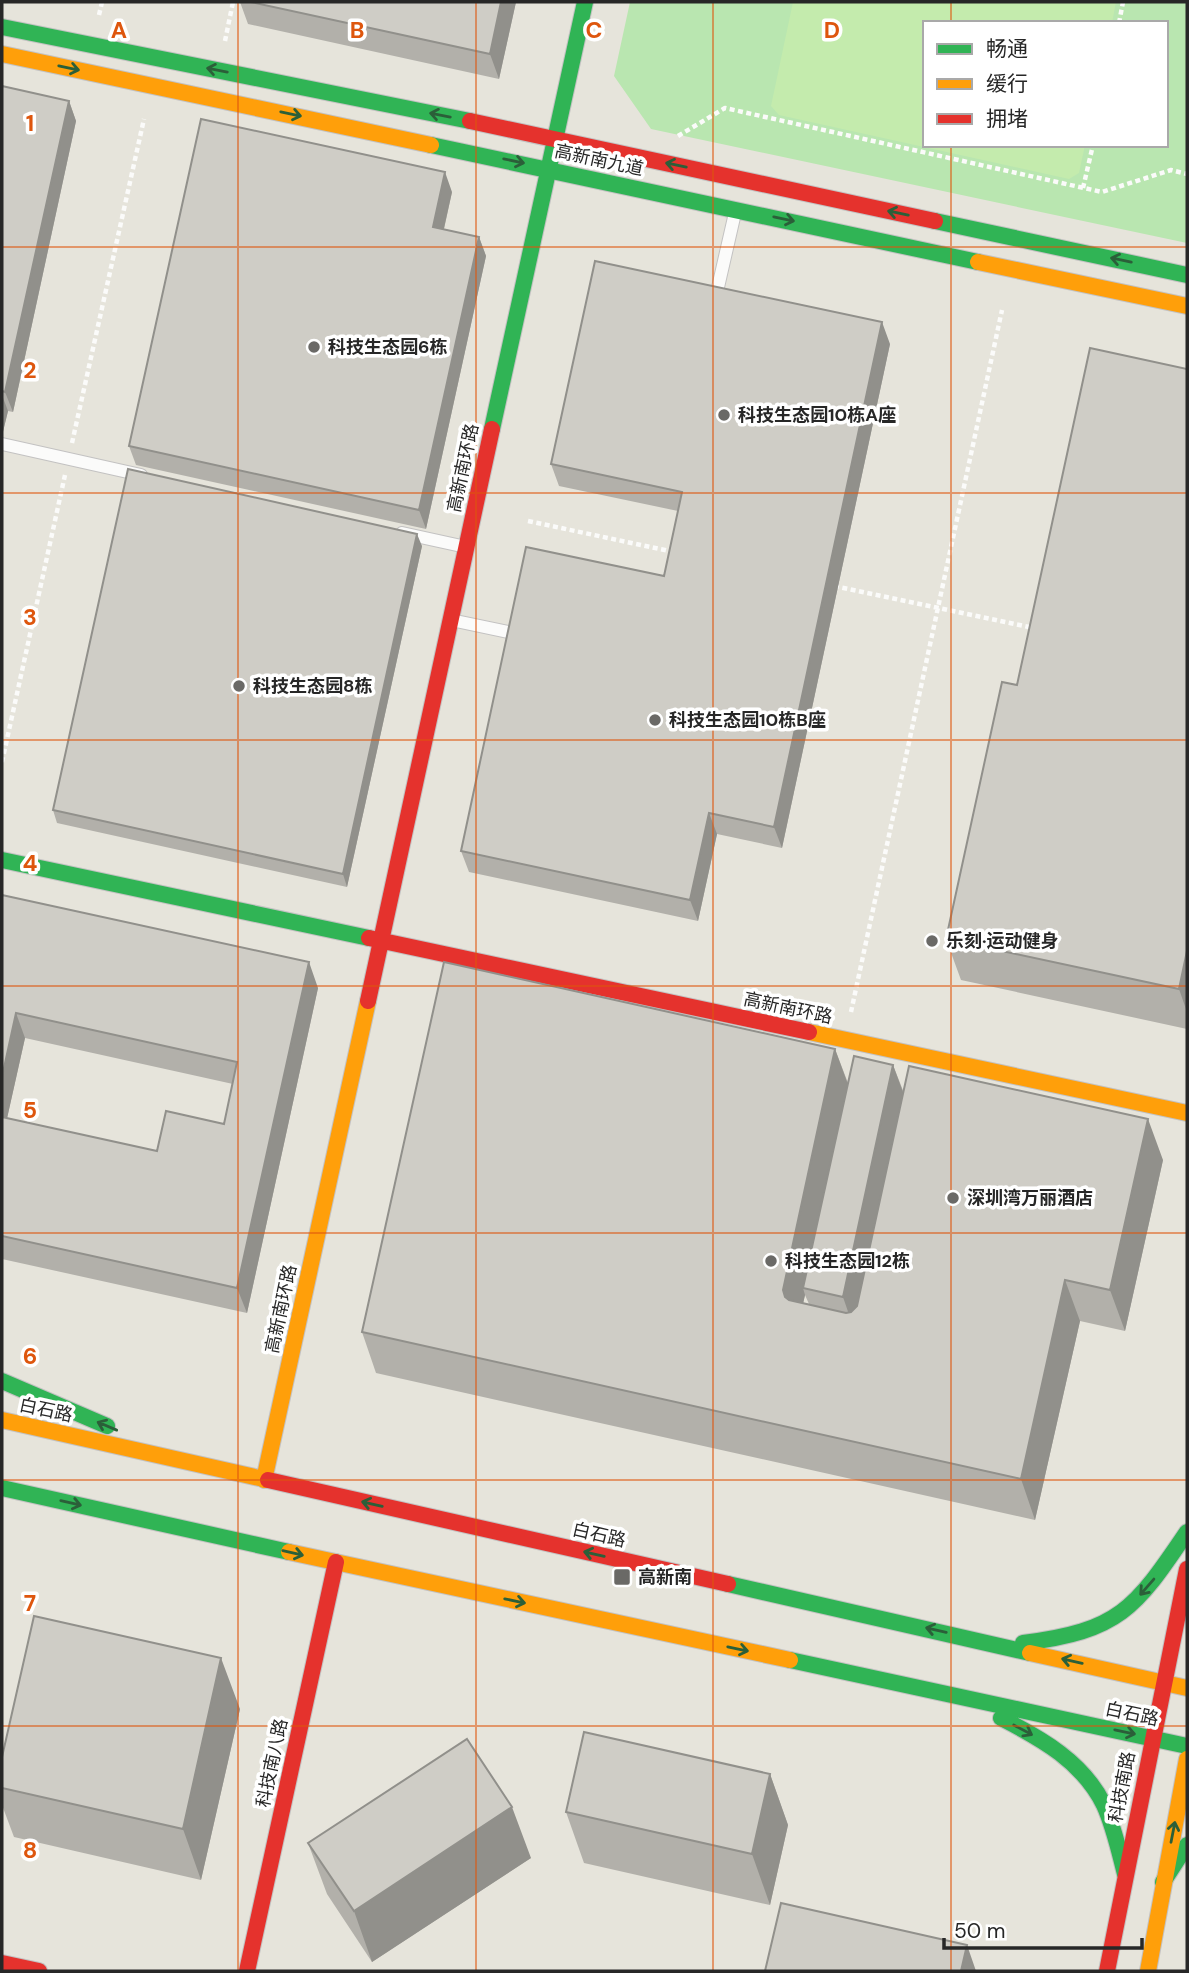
<svg xmlns="http://www.w3.org/2000/svg" width="1189" height="1973" font-family="'DM Sans','Noto Sans SC',sans-serif">
<style>
.green{fill:#b9e6b0;fill-rule:evenodd}
.pitch{fill:#c4ebad}
.lines{fill:none;stroke-linecap:round;stroke-linejoin:round}
.lane-casing{stroke:#c3c2c2;stroke-width:14}
.fast-casing{stroke:#c3c2c2;stroke-width:18}
.slow-casing{stroke:#c3c2c2;stroke-width:18}
.jam-casing{stroke:#c3c2c2;stroke-width:18}
.path{stroke:#fbfbfa;stroke-width:4.5;stroke-dasharray:5 3.5;stroke-linecap:butt}
.lane{stroke:#fbfbfa;stroke-width:12}
.fast{stroke:#30b455;stroke-width:16}
.slow{stroke:#ff9f0a;stroke-width:16}
.jam{stroke:#e5322d;stroke-width:16}
.wall{fill:#b2b0aa;fill-rule:evenodd}
.shaded-wall{fill:#91908b}
.building{fill:#cfcdc6;stroke:#91908b;stroke-width:2}
.oneway{stroke:#2b5f39}
.grid{fill:none;stroke:#de560d;stroke-width:2;stroke-opacity:0.55}
.poi-dot{fill:#6a6966;stroke:#fff;stroke-width:2.5}
.labels{text-anchor:middle;dominant-baseline:central;stroke-width:7;stroke-linejoin:round;paint-order:stroke}
.street-label{font-size:18px;fill:#272727;stroke:#fff}
.poi-label{font-size:18px;font-weight:bold;fill:#272727;stroke:#fff;text-anchor:start}
.grid-label{font-size:23px;text-anchor:middle;font-weight:bold;fill:#de560d;stroke:#fff;stroke-width:7;stroke-linejoin:round;paint-order:stroke}
</style>
<rect width="100%" height="100%" fill="#e6e4db"/>
<path class="green" d="M630,2H1187V243L651,129L614,76ZM925,23H1166V145H925Z"/>
<path class="pitch" d="M793,2H1116L1112,23H925V145H1085L1079,173L1069,179L779,115L771,106Z"/>
<g class="lines">
<g class="lane-casing">
<path id="lane" d="M716,296L735,213
M2,444L141,475
M402,533L466,547
M451,620L513,633"/>
</g>
<g class="fast-casing">
<path id="fast" d="M2,27L470,121
M431,145L978,262
M935,221L1187,275
M492,429L585,2
M2,860L369,938
M2,1381L107,1426
M2,1488L289,1552
M728,1584L1030,1653
M1023,1643C1119,1631 1135,1609 1187,1532
M790,1660L1187,1746
M1001,1718C1042,1739 1083,1762 1104,1805C1114,1827 1119,1851 1125,1874
M1163,1882L1187,1845"/>
</g>
<g class="slow-casing">
<path id="slow" d="M2,54L431,145
M978,262L1187,306
M809,1032L1187,1113
M2,1420L268,1480
M264,1480L368,1001
M289,1552L790,1660
M1030,1653L1187,1688
M1148,1971L1187,1759"/>
</g>
<g class="jam-casing">
<path id="jam" d="M470,121L935,221
M369,938L809,1032
M368,1001L492,429
M268,1480L728,1584
M2,1963L39,1971
M247,1971L336,1562
M1107,1971L1187,1569"/>
</g>
<path class="path" d="M99,15L102,2
M1119,23L1123,2
M225,41L233,2
M678,136L725,108L1102,192L1171,170L1187,174
M1083,188L1093,145
M72,443L144,119
M528,521L674,552
M834,586L1034,628
M2,762L65,475
M851,1012L1002,310"/>
<use href="#lane" class="lane"/>
<use href="#fast" class="fast"/>
<use href="#slow" class="slow"/>
<use href="#jam" class="jam"/>
</g>
<path class="wall" d="M240,2H516L499,79L248,24Z
M2,86L69,101L76,121L13,412L8,411L2,435Z
M452,192L444,229L479,237L486,256L426,529L136,465L129,446Z
M890,344L782,848L717,834L698,921L469,872L461,851L664,576L678,511L559,486L551,464Z
M1187,369V1029L961,980L946,939L1017,685Z
M422,546L347,887L57,823L53,810Z
M2,895L318,988L247,1313L2,1259ZM25,1038L233,1084L224,1124L157,1151L7,1118Z
M835,1049L848,1083L893,1065L904,1093L1163,1160L1125,1331L1080,1321L1035,1520L376,1373L362,1332ZM805,1295L809,1304L803,1303Z
M240,1709L201,1880L14,1837L2,1805V1757Z
M770,1774L788,1825L770,1905L584,1863L566,1812Z
M308,1843L531,1858L372,1962L327,1894Z"/>
<path class="shaded-wall" d="M501,2H516L499,79L490,54Z
M69,101L76,121L13,412L5,392Z
M445,172L452,192L440,246L433,227Z
M479,237L486,256L426,529L419,510Z
M882,322L890,344L782,848L774,827Z
M2,395L8,411L2,436Z
M417,534L422,546L347,887L343,874Z
M709,813L717,834L698,921L690,900Z
M1187,951V1012L1179,989Z
M309,962L318,988L247,1313L237,1288Z
M16,1013L25,1038L2,1141V1077Z
M835,1049L850,1090L803,1288L805,1295L797,1331L783,1290Z
M893,1065L907,1103L856,1335L843,1297Z
M1148,1119L1163,1160L1125,1331L1110,1290Z
M1065,1280L1080,1321L1035,1520L1021,1479Z
M221,1658L240,1709L201,1880L183,1829Z
M770,1774L788,1825L770,1905L752,1854Z
M512,1807L531,1858L372,1962L354,1911Z
M967,1945L976,1971H961Z"/>
<path class="building" d="M251,2H501L490,54Z
M2,86L69,101L5,392L2,391Z
M201,119L445,172L433,227L479,237L419,510L129,446Z
M595,261L882,322L774,827L709,813L690,900L461,851L526,547L664,576L682,492L551,464Z
M1090,348L1187,369V951L1179,989L946,939L1002,682L1017,685Z
M128,469L417,534L343,874L53,810Z
M2,895L309,962L237,1288L2,1236V1117L157,1151L166,1111L224,1124L237,1062L16,1013L2,1077Z
M444,962L835,1049L783,1290L785,1297L789,1300L846,1313L851,1312L857,1306L909,1066L1148,1119L1110,1290L1065,1280L1021,1479L362,1332Z
M854,1056L893,1065L843,1297L803,1288Z
M34,1616L221,1658L183,1829L2,1788V1757Z
M584,1732L770,1774L752,1854L566,1812Z
M467,1739L512,1807L354,1911L308,1843Z
M781,1903L967,1945L961,1971H765Z"/>
<defs><path id="oneway-shaft" d="M-6 0H5M1.5-3L5.5 0L1.5 3" fill="none" stroke-width="1.6" stroke-linecap="round" stroke-linejoin="round" transform="scale(1.75)"/></defs>
<g class="oneway">
<use href="#oneway-shaft" transform="translate(69 68) rotate(12)"/>
<use href="#oneway-shaft" transform="translate(217 70) rotate(-169)"/>
<use href="#oneway-shaft" transform="translate(291 114) rotate(12)"/>
<use href="#oneway-shaft" transform="translate(440 115) rotate(-169)"/>
<use href="#oneway-shaft" transform="translate(514 161) rotate(12)"/>
<use href="#oneway-shaft" transform="translate(676 165) rotate(-168)"/>
<use href="#oneway-shaft" transform="translate(898 213) rotate(-168)"/>
<use href="#oneway-shaft" transform="translate(784 219) rotate(12)"/>
<use href="#oneway-shaft" transform="translate(1121 260) rotate(-168)"/>
<use href="#oneway-shaft" transform="translate(107 1426) rotate(-157)"/>
<use href="#oneway-shaft" transform="translate(71 1503) rotate(13)"/>
<use href="#oneway-shaft" transform="translate(372 1504) rotate(-167)"/>
<use href="#oneway-shaft" transform="translate(293 1553) rotate(13)"/>
<use href="#oneway-shaft" transform="translate(594 1554) rotate(-167)"/>
<use href="#oneway-shaft" transform="translate(1147 1587) rotate(131)"/>
<use href="#oneway-shaft" transform="translate(515 1601) rotate(12)"/>
<use href="#oneway-shaft" transform="translate(936 1630) rotate(-167)"/>
<use href="#oneway-shaft" transform="translate(738 1649) rotate(12)"/>
<use href="#oneway-shaft" transform="translate(1072 1661) rotate(-167)"/>
<use href="#oneway-shaft" transform="translate(1023 1730) rotate(28)"/>
<use href="#oneway-shaft" transform="translate(1125 1732) rotate(12)"/>
<use href="#oneway-shaft" transform="translate(1173 1832) rotate(-79)"/>
</g>
<path class="grid" d="M238,2V1971M476,2V1971M713,2V1971M951,2V23M951,145V1971M2,247H1187M2,493H1187M2,740H1187M2,986H1187M2,1233H1187M2,1480H1187M2,1726H1187"/>
<g class="poi-dot">
<circle cx="314" cy="347" r="7"/>
<circle cx="724" cy="415" r="7"/>
<circle cx="239" cy="686" r="7"/>
<circle cx="655" cy="720" r="7"/>
<circle cx="932" cy="941" r="7"/>
<circle cx="953" cy="1198" r="7"/>
<circle cx="771" cy="1261" r="7"/>
<rect x="613" y="1568" width="18" height="18" rx="3.5"/>
</g>
<g class="labels">
<g class="street-label">
<text transform="translate(599 160) rotate(12)">高新南九道</text>
<text transform="translate(463 468) rotate(-78)">高新南环路</text>
<text transform="translate(788 1008) rotate(12)">高新南环路</text>
<text transform="translate(281 1309) rotate(-78)">高新南环路</text>
<text transform="translate(46 1410) rotate(12)">白石路</text>
<text transform="translate(599 1535) rotate(13)">白石路</text>
<text transform="translate(1132 1714) rotate(12)">白石路</text>
<text transform="translate(272 1763) rotate(-78)">科技南八路</text>
<text transform="translate(1122 1787) rotate(-79)">科技南路</text>
</g>
<g class="poi-label">
<text x="328" y="347">科技生态园6栋</text>
<text x="738" y="415">科技生态园10栋A座</text>
<text x="253" y="686">科技生态园8栋</text>
<text x="669" y="720">科技生态园10栋B座</text>
<text x="946" y="941">乐刻·运动健身</text>
<text x="967" y="1198">深圳湾万丽酒店</text>
<text x="785" y="1261">科技生态园12栋</text>
<text x="638" y="1577">高新南</text>
</g>
</g>
<g class="grid-label">
<text x="119" y="38">A</text>
<text x="357" y="38">B</text>
<text x="594" y="38">C</text>
<text x="832" y="38">D</text>
<text x="30" y="131">1</text>
<text x="30" y="378">2</text>
<text x="30" y="625">3</text>
<text x="30" y="871">4</text>
<text x="30" y="1118">5</text>
<text x="30" y="1364">6</text>
<text x="30" y="1611">7</text>
<text x="30" y="1858">8</text>
</g>
<rect width="1189" height="1973" fill="none" stroke="#272727" stroke-width="7"/>
<rect x="923" y="21" width="245" height="126" fill="#ffffff" stroke="#a9a9a9" stroke-width="2"/>
<rect x="937" y="44" width="35" height="10" fill="#30b455" stroke="#a9a9a9" stroke-width="2"/>
<text x="986" y="56" font-size="21" fill="#272727">畅通</text>
<rect x="937" y="79" width="35" height="10" fill="#ff9f0a" stroke="#a9a9a9" stroke-width="2"/>
<text x="986" y="91" font-size="21" fill="#272727">缓行</text>
<rect x="937" y="114" width="35" height="10" fill="#e5322d" stroke="#a9a9a9" stroke-width="2"/>
<text x="986" y="126" font-size="21" fill="#272727">拥堵</text>
<path d="M944 1938v10h198v-10" fill="none" stroke="#272727" stroke-width="3.5"/>
<text x="954" y="1938" font-size="21" fill="#272727" stroke="#ffffff" stroke-width="5" paint-order="stroke">50 m</text>
</svg>
